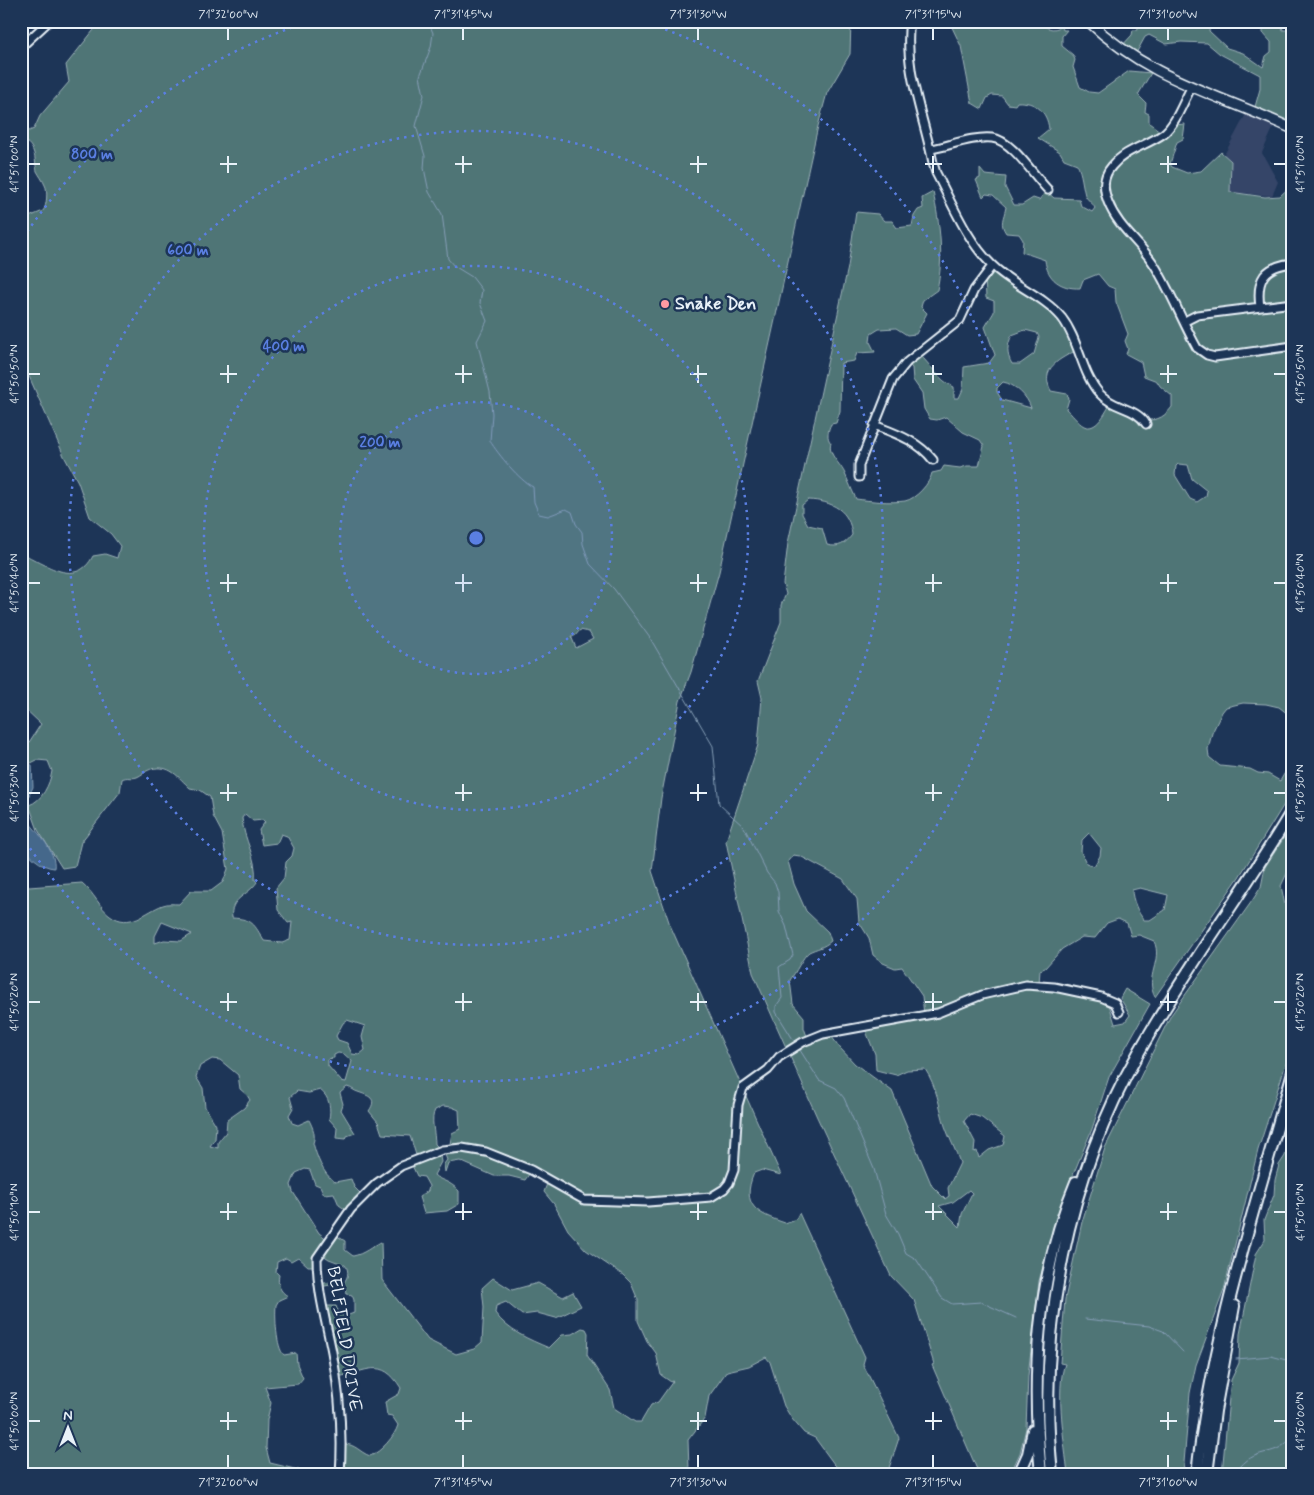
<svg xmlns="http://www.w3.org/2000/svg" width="1314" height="1495" font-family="Mynerve,sans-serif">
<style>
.built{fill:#344467}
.green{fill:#4f7476;stroke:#9cb2b7;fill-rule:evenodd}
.water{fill:#44688b;stroke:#869fb7}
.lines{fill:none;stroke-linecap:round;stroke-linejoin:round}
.stream{stroke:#869fb7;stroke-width:1}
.minor-casing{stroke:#e8f1f8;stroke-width:11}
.major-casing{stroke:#e8f1f8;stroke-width:12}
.highway-casing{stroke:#e8f1f8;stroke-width:14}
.minor{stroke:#1d3557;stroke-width:7}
.major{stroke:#1d3557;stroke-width:9}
.highway{stroke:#1d3557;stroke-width:10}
.ticks{fill:none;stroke:#e8f1f8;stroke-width:2}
.ring{fill:none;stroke:#5a7fe2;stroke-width:2.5;stroke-dasharray:2.5 5}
.poi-dot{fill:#ff9aa2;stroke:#1d3557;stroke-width:2}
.labels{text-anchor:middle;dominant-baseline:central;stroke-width:5;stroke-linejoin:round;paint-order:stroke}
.poi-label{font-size:18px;font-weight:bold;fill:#e8f1f8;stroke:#1d3557;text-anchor:start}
.street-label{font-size:18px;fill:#e8f1f8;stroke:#1d3557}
.centre{fill:#5a7fe2;stroke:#1d3557;stroke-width:2.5}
.ring-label{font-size:15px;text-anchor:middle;font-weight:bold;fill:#5a7fe2;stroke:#1d3557;stroke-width:5;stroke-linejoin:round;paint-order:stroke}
.neatline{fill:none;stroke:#e8f1f8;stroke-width:2}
.ticks-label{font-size:12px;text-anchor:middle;fill:#e8f1f8}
</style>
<rect width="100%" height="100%" fill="#1d3557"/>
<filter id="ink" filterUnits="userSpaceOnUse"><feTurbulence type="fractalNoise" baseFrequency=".02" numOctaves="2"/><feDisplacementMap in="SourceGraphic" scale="10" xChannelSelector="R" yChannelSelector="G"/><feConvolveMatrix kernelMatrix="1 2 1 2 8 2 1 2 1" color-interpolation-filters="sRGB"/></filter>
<g filter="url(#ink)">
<path class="built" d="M1247,112L1275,124L1262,153L1278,182L1272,196L1230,192L1231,161L1224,155Z"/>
<path class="green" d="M101,21H851L850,54L827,93L818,126L719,572L691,672L680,701L661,798L652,871L670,925L781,1175L762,1170L754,1173C740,1206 758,1214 785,1223L796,1219L799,1213L865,1357L863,1364L899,1438L887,1474H844L834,1464L815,1438L804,1433L792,1419L784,1406L770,1362L766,1357L749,1366L727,1371L709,1396L705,1418L688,1440L689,1470L700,1474H340L343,1444C356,1444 359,1452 370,1456C381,1452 395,1436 398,1425L392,1416L387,1415L385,1402L399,1394L401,1388C381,1356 367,1372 337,1377L324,1306H336L339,1314L346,1316L354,1313V1300L352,1295L346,1294L345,1287L330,1285L320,1287V1284L330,1282L341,1285C348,1280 350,1271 345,1265L329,1259L320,1253L317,1266H308L298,1257L291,1261L286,1258L277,1262L276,1272L279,1275C277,1284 280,1292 288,1296L279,1300L276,1305C275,1316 276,1348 284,1355L296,1353L297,1364L303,1378L298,1384L265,1387L271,1403L267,1420L266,1448L270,1463L299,1470L298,1474H21V882L29,887L82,883C94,893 100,908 110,915C130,930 146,911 163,905C168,903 173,904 179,904L191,891H211L223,882L228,869L222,833L213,816L210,797L200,790L190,788C178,777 170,764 151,769C145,771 142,775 137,777C131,779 127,776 122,779L120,792L81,842L75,866L62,868L38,830L29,805C42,801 50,784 52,771L48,761L37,760L31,763L23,758L22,753L41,724L21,705V553C46,564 76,589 93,556L105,554L117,558L120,546L111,534L90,517L78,482L64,456L21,358V216L29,217L43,211C47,206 48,190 45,185C43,180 39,175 37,171C34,159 37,146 21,139V129L29,131L34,129L40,116L69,82L66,65ZM580,630L589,632L593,639L576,648L571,636H575ZM245,814L253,821L263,820L265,822L259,830L262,845L277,843L281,834L287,836L294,848L292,856L286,862L284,878L276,888L278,910L288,923L292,922L290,940L282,943L264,941C254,924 253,919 232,918C229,898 248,896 257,882L255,880C258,859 243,839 242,818ZM162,922L192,934L181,941L164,940L155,943V936ZM347,1020L365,1026L362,1037L365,1050L359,1055L352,1054L347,1043L338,1040L336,1036L343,1023ZM338,1053L344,1054L352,1061L346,1082L341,1081L328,1066V1059L334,1058V1055ZM212,1059L220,1060L238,1075L240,1089L247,1095L250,1100L244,1108L227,1120L226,1132L218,1142V1148L210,1146L215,1139L216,1125L205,1107L203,1088L196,1077L200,1066ZM347,1087C352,1088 354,1091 358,1092C369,1096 378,1098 369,1111L378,1122L382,1134L410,1136L417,1158L411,1163L417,1176L424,1177L429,1186L428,1191L419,1197L424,1213L447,1211L459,1204V1191C449,1180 440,1181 434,1175L441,1162L439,1151L444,1152L447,1160L444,1164L445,1172L448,1163L460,1161L494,1176H509L525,1180L532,1170L548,1181L544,1192L554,1204L568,1230L586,1250L623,1275L631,1283L638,1300V1321L647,1341L656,1353L661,1375L671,1382L673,1381L658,1402L651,1405L641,1422H635L614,1408L610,1390L587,1355L588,1333L586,1329L582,1328L572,1334L562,1335L549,1348C528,1339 508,1331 495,1313L496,1306L506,1302L522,1315L537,1313L556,1318L581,1306L573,1292L563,1297L538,1283L512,1290L493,1278L482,1288L484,1307L482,1342L474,1349L456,1354L428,1340L382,1280L381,1242C371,1247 364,1254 353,1256L345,1250V1241L334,1234L328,1240L319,1233L293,1192L291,1185L296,1173L305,1169L310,1170L315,1184L320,1186L324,1194L334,1193L339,1205L349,1212L363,1196L354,1187L351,1179L335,1182C322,1173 317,1157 313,1143C316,1135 313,1128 309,1120L298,1125L292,1123L289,1115L293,1108L290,1097L297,1091L309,1093L320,1090C330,1097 331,1109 329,1119L337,1128L336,1138L346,1139L347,1136L355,1133L341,1110L343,1104L340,1093ZM443,1106L452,1107L459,1110L460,1129L452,1133L450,1144L441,1150L435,1144C435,1133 430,1119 435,1110Z
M949,21H1038C1046,28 1052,32 1062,26L1063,30H1067L1062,36V46L1073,55L1075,60L1073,67L1080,87L1089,92L1098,93L1129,71L1151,73L1138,95L1146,103L1145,112L1149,114V123L1160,131L1175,125L1185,124L1183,139L1177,142L1170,164L1172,167L1187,173L1201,171L1221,152L1231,161L1230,192L1265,197L1280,196L1293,184V718L1279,707L1266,704L1243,703L1226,707L1222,712L1212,733L1208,749L1209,757L1220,766L1250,769L1258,773L1268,774L1280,781L1293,759V790L1239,877L1155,997C1144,977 1163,961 1154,941L1139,935L1131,936L1127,923L1118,919L1107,923L1095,938L1082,937L1062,949L1045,968L1040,970L1039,984L1108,1001L1115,1024L1125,1022L1130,1015L1120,998L1125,989L1150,1004L1109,1077L1092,1129L1061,1204L1039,1281L1028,1376L1026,1428L1020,1453L1010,1474H979L932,1365L934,1364L914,1300L891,1276L817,1117L753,973L726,841L758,745L762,698L758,681L781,622V605L786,594L783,584L788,543L848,267L856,212L878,214L884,221H892L897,228L912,226L914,216L918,210L923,208L922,198L933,192C940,226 944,256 937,290L923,300L921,307L927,313L916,334L907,335L896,328L879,329L871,334L870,342L875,352L857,353L854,361L841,363L840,411L836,423L831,424C828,430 826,438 831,443C827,454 841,464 845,474C849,482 852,491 856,499C871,501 890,503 905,501C916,499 930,483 932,473L941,471L944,466L960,468L967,466H979L984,446L980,440L963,432L946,417L937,420L930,419L924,409L922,393L913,380L912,368L907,362L919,354C931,365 939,381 954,387V398H959L963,389L964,367L989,363L995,355L985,327L994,312V301L986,298L985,276L991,269L1053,310L1065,325L1077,350C1060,359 1039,368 1051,391L1067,394L1069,399L1066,409C1071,413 1078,423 1084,426C1097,432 1106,411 1111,403C1132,415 1154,432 1172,407V396L1160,386L1157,381L1144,376L1141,362L1126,354L1128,349L1125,341L1128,334L1116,302L1115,289L1108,286L1098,274L1083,280L1080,288C1061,289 1047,279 1045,260L1022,252L1023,240L1019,234L1006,233C999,223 1004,218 1006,207L993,195L986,194L983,197L976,180L980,178V169L985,175L1006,177L1005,187L1014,205H1022L1033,198L1039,200L1046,191L1054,198L1079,199L1081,206L1092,212L1095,208C1093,203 1087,200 1085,195C1082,184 1082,174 1077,164L1064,159L1060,152L1038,138L1049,129C1047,111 1035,101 1017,102L1015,105L1008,104L1002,96L992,95L987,98L982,109L972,103L961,46ZM1025,330L1037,333L1039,337L1034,354L1020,364H1012C1006,354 1007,345 1012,335ZM1003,382C1015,384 1028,397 1031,408L1002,400L997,392V388ZM1178,464L1188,465L1192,479L1207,491L1206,496L1197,502L1190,499L1175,475L1176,466ZM808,500C832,501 850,510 852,535C845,544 839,548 827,545L822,528L808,525L802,514V505ZM1089,833L1101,848L1100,856L1094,866L1086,863L1081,852L1082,840ZM793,855L800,856L843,879L857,899L859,922L869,938L873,955L883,963L895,968L902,967L922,996L924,1015L864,1026L875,1054L876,1070L896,1075L907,1070L925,1069C937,1087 939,1106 945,1126C949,1138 956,1150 960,1163L948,1188L949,1196L945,1199L932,1186L892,1091L855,1064L840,1048L829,1033L808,1039L804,1028V1017L793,1004L790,980C795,974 803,956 809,952C817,948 823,948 831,941L828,932L806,911L794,884L788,861ZM1140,888L1168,895L1165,910L1150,920H1144C1138,913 1132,899 1132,890ZM970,1114L982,1118L1005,1136L1003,1145L989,1150L979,1158L977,1151L974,1152L975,1142L964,1121ZM969,1190L972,1193L962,1214L960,1227L939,1206L953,1202Z
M1137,21H1216L1210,26L1209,31L1227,48L1243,53L1263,67L1266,56L1271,52V42L1263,33C1263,27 1262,23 1256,21H1278L1281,22L1283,30H1293V131L1253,114L1260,89V75L1220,54L1207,43L1181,42L1166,44L1149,35L1145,37L1134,57L1120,48L1132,35L1133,30H1138Z
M1293,824V867L1289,869L1281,886L1285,905L1293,921V1042L1258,1150L1224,1290L1196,1365L1190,1393L1183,1474H1068C1065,1446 1055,1389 1065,1364L1060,1363L1065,1299L1082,1222L1105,1148L1171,1015L1252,901L1261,887L1265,867Z
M1293,1120V1474H1222L1229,1398L1231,1380L1239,1363L1240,1334L1256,1254L1265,1240L1264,1220L1274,1195L1275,1180L1279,1165L1285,1156Z"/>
<path class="water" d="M27,764L32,765L33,787L22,810L23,816C34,828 57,851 54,868C41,867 27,855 22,842C17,829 21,783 21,767Z"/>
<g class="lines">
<path class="stream" d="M428,21L433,33L431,47L420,76L424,95L416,126L425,156L424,168L429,192L442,214L448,259L454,266L472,277L482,290L480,303L487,321L477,341L490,392L492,414L490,441C498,454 520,481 533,487L534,502L539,514L548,516L566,509L572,512L576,524L582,532L583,544L590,564L614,589L650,638L713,746L719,804L744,827L767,873L775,883L778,892L779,911L786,926L793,955L790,960L779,967L782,998L776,1006V1012L796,1044
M798,1047L819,1080L836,1088L844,1098L874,1169L886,1214L898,1234L906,1253L916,1259L942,1298L952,1304L981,1302L1016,1318
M1085,1319L1149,1326L1163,1331L1183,1352
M1236,1359L1271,1356L1286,1360L1293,1370
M1242,1474L1240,1467C1259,1445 1276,1460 1293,1435"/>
<g class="minor-casing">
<path id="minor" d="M910,21C903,68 924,117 933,163L936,173C952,203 967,241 992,265C1013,286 1043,295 1062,318C1079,340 1081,372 1099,393C1113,409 1136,407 1146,424
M21,47L49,21
M1191,88C1183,102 1176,124 1163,134C1146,146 1126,149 1112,166C1102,177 1103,189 1108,202C1118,228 1141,243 1155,266C1171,292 1182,321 1197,348L1207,355L1215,357L1293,346
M931,149C949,146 973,136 992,138C1012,140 1034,176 1048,190
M1260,307C1256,279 1264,266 1293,263
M1185,321L1197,315L1293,303
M874,425C897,434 918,441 933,460
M859,477V465L893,379L907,362L960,320L974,290L992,266
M340,1474C343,1432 340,1394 332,1352C326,1321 317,1290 317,1258L351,1209L377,1183L401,1166L442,1150L462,1148L486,1152L531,1170L584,1200L648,1202L711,1197L724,1189L729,1183L734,1170L738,1105L743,1088L768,1070L779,1057L803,1042L823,1034L938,1013L982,995L1026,985L1054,987L1101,997L1115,1003L1119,1012"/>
</g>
<g class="major-casing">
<path id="major" d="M1088,21C1152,81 1216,93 1293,129"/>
</g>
<g class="highway-casing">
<path id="highway" d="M1019,1474L1028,1454L1033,1430
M1041,1474C1031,1376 1037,1274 1076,1182
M1052,1474C1037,1328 1067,1179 1139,1052C1186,968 1244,892 1293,809
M1197,1474C1212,1336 1256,1205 1293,1072
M1207,1474L1215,1411L1234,1306"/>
</g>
<use href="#minor" class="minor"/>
<use href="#major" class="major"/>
<use href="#highway" class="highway"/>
</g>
</g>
<path class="ticks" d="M228,28V40M463,28V40M698,28V40M933,28V40M1168,28V40M228,156V173M463,156V173M698,156V173M933,156V173M1168,156V173M28,164H40M220,164H237M455,164H472M690,164H707M925,164H942M1160,164H1177M1274,164H1286M228,365V383M463,365V383M698,365V383M933,365V383M1168,365V383M28,374H40M220,374H237M455,374H472M690,374H707M925,374H942M1160,374H1177M1274,374H1286M228,574V592M463,574V592M698,574V592M933,574V592M1168,574V592M28,583H40M220,583H237M455,583H472M690,583H707M925,583H942M1160,583H1177M1274,583H1286M228,784V801M463,784V801M698,784V801M933,784V801M1168,784V801M28,793H40M220,793H237M455,793H472M690,793H707M925,793H942M1160,793H1177M1274,793H1286M228,993V1011M463,993V1011M698,993V1011M933,993V1011M1168,993V1011M28,1002H40M220,1002H237M455,1002H472M690,1002H707M925,1002H942M1160,1002H1177M1274,1002H1286M228,1203V1220M463,1203V1220M698,1203V1220M933,1203V1220M1168,1203V1220M28,1212H40M220,1212H237M455,1212H472M690,1212H707M925,1212H942M1160,1212H1177M1274,1212H1286M228,1412V1430M463,1412V1430M698,1412V1430M933,1412V1430M1168,1412V1430M28,1421H40M220,1421H237M455,1421H472M690,1421H707M925,1421H942M1160,1421H1177M1274,1421H1286M228,1455V1468M463,1455V1468M698,1455V1468M933,1455V1468M1168,1455V1468"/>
<circle cx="476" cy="538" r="136" fill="#5a7fe2" fill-opacity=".12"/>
<g class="ring">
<circle cx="476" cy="538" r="136"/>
<circle cx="476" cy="538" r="272"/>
<circle cx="476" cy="538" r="407"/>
<path d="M23 238A543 543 0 0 1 308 22M644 22A543 543 0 1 1 23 838"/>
</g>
<circle class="poi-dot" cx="665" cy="304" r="5"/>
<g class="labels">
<g class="poi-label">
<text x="675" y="304">Snake Den</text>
</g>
<g class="street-label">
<text transform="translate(344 1339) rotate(81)">BELFIELD DRIVE</text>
</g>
</g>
<circle cx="476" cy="538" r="8" class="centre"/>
<g class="ring-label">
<text x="92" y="159">800 m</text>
<text x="188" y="255">600 m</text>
<text x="284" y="351">400 m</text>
<text x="380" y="447">200 m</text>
</g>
<rect width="1314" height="1495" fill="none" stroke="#1d3557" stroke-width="55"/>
<g transform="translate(68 1428)" stroke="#1d3557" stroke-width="4" paint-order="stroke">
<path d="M0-4L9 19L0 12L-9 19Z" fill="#e8f1f8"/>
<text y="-8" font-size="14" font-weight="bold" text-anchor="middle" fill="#e8f1f8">N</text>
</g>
<rect x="28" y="28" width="1258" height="1440" class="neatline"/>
<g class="ticks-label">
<text x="228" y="18">71°32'00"W</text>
<text x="463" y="18">71°31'45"W</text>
<text x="698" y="18">71°31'30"W</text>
<text x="933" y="18">71°31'15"W</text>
<text x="1168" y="18">71°31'00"W</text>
<text transform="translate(14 164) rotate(-90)" y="4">41°51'00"N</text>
<text transform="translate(1300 164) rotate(-90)" y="4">41°51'00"N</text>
<text transform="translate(14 374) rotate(-90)" y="4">41°50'50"N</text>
<text transform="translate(1300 374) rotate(-90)" y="4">41°50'50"N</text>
<text transform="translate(14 583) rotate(-90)" y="4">41°50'40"N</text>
<text transform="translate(1300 583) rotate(-90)" y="4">41°50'40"N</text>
<text transform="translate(14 793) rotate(-90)" y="4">41°50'30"N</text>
<text transform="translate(1300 793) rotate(-90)" y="4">41°50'30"N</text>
<text transform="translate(14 1002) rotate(-90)" y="4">41°50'20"N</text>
<text transform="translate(1300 1002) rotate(-90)" y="4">41°50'20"N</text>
<text transform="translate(14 1212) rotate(-90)" y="4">41°50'10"N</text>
<text transform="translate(1300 1212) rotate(-90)" y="4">41°50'10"N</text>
<text transform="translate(14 1421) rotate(-90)" y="4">41°50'00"N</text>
<text transform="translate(1300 1421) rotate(-90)" y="4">41°50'00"N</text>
<text x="228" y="1486">71°32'00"W</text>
<text x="463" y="1486">71°31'45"W</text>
<text x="698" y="1486">71°31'30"W</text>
<text x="933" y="1486">71°31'15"W</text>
<text x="1168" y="1486">71°31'00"W</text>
</g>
</svg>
